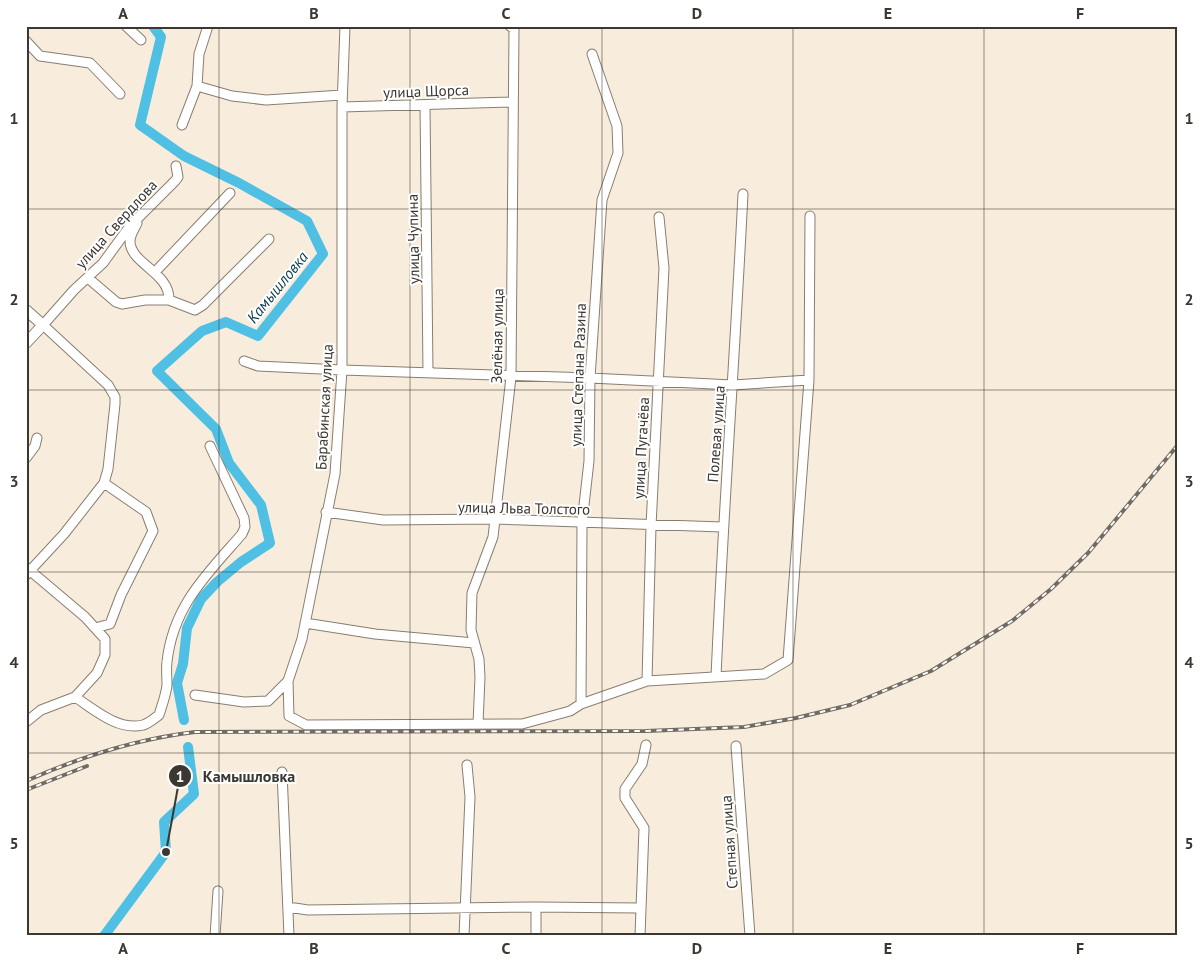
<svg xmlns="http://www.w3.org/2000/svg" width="1203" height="962" font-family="'PT Sans',sans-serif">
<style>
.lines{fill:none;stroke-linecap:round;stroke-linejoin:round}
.river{stroke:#4fbfe4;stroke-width:10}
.minor-casing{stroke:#887e70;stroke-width:11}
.major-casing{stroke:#887e70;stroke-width:12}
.minor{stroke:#fff;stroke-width:9}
.major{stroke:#fff;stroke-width:10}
.rail-casing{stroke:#716b62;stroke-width:4}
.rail{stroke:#fff;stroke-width:2;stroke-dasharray:5.5;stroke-linecap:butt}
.grid{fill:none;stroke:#3b3731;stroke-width:1;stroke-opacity:0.55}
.labels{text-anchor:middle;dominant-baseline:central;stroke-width:4;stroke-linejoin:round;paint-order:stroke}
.street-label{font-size:15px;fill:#3b3731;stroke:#fff}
.water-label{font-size:16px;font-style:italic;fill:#093c4c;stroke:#fff}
.leader{fill:none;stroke:#3b3731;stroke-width:2}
.callout-dot{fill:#3b3731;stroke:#fff;stroke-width:2}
.mark-label{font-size:15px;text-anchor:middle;font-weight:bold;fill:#fff}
.callout-label{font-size:16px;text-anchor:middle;font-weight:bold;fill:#3b3731;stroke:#fff;stroke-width:4;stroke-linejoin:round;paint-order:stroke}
.neatline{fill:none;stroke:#3b3731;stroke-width:2}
.grid-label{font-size:16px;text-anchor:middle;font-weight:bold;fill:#3b3731}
</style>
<rect width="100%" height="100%" fill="#f8eddd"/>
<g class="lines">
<path class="river" d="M153,26L161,37L140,125L184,156L239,183L307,221L323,254L258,336L226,322L202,331L157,371L216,429L229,463L261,505L270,543L241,562L217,582L201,599L187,628L183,664L177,683L184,720
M104,936L166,852L164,822L194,794L188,747"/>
<g class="minor-casing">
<path id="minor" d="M126,26L141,40
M26,41L40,56L90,63L120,94
M197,86L232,96L266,100L342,95
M425,105L428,372
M342,107L512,102
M182,125L197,86L199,54L208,26
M137,223C135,228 130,235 130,241C130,264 170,272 169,300
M155,272L230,193
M88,278L116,302L122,304L145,300H169L195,310L203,305L269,239
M244,361L258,366L342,370L590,378L733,385L809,380
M26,458L35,446L37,438
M326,512L383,520L495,519L722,527
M26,575L64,534L104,483L108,469L115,404V397L108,385L43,325L74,290L103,263L130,226L175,181L178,177L176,166
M305,623L375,634L474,643
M95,628L110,624L121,595L153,531L146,512L104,483
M716,677C723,516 735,355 743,194
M288,681L289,716L306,725L522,724L570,711L581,704L647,681L764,674L788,660L809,380L810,216
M647,681L651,526L664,268L659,217
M195,695L244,702L268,701L288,681L302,639L335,474L342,370V107L345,26
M75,697C95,710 118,731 143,725C148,724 155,718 159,715C162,705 166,695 167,685C167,677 166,669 167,662C173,606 207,574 242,534L245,527L244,518L210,446
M581,704L582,523L589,461L590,378L602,200L618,153L617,126L592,54
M26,722L41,710L75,697L97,673L105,655V639L85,617L27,568
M478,724L480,677L479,659L471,630L472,593L493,537L511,377L514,29L510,26
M736,746L750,936
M282,772L289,936
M288,907L308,910L536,907L639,908
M536,907V936
M215,936L218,891
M464,936L470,797L467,765
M640,936L644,828L625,798V789L642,764L646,745"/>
</g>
<g class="major-casing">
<path id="major" d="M26,310L43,325L26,343"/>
</g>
<use href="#minor" class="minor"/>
<use href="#major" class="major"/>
<g class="rail-casing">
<path id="rail" d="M26,781C80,757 136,739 195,732L646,731L744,727L796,718L850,705L931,671L1012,621L1051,589L1088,553L1177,446
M26,790L87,766"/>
</g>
<use href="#rail" class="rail"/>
</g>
<path class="grid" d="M219,26V936M410,26V936M602,26V936M793,26V936M984,26V936M26,209H1177M26,390H1177M26,572H1177M26,753H1177"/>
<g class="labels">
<g class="street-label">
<text transform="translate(426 91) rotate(-2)">улица Щорса</text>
<text transform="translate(116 224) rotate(-48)">улица Свердлова</text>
<text transform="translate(413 239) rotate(-91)">улица Чупина</text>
<text transform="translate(497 336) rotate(-89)">Зелёная улица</text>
<text transform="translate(578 375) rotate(-88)">улица Степана Разина</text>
<text transform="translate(324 407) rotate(-87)">Барабинская улица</text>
<text transform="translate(716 434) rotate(-86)">Полевая улица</text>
<text transform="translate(641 448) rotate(-87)">улица Пугачёва</text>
<text transform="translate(524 508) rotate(1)">улица Льва Толстого</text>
<text transform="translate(729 842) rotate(-94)">Степная улица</text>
</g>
<g class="water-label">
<text transform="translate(277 287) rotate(-51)">Камышловка</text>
</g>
</g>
<path class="leader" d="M166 852L180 776"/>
<g class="callout-dot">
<circle cx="166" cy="852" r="5"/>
<circle cx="180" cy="776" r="12"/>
</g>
<g class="mark-label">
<text x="180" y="782">1</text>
</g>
<g class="callout-label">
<text x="249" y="782">Камышловка</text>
</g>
<rect width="1203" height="962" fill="none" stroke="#ffffff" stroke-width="55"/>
<rect x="28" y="28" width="1148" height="906" class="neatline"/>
<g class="grid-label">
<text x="123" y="19">A</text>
<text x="314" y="19">B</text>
<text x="506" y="19">C</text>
<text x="697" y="19">D</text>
<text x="888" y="19">E</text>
<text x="1080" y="19">F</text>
<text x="14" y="124">1</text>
<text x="1189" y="124">1</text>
<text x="14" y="305">2</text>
<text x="1189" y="305">2</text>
<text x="14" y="487">3</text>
<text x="1189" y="487">3</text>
<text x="14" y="668">4</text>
<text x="1189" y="668">4</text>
<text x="14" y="849">5</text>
<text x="1189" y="849">5</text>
<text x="123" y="954">A</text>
<text x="314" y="954">B</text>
<text x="506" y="954">C</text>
<text x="697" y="954">D</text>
<text x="888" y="954">E</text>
<text x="1080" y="954">F</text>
</g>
</svg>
